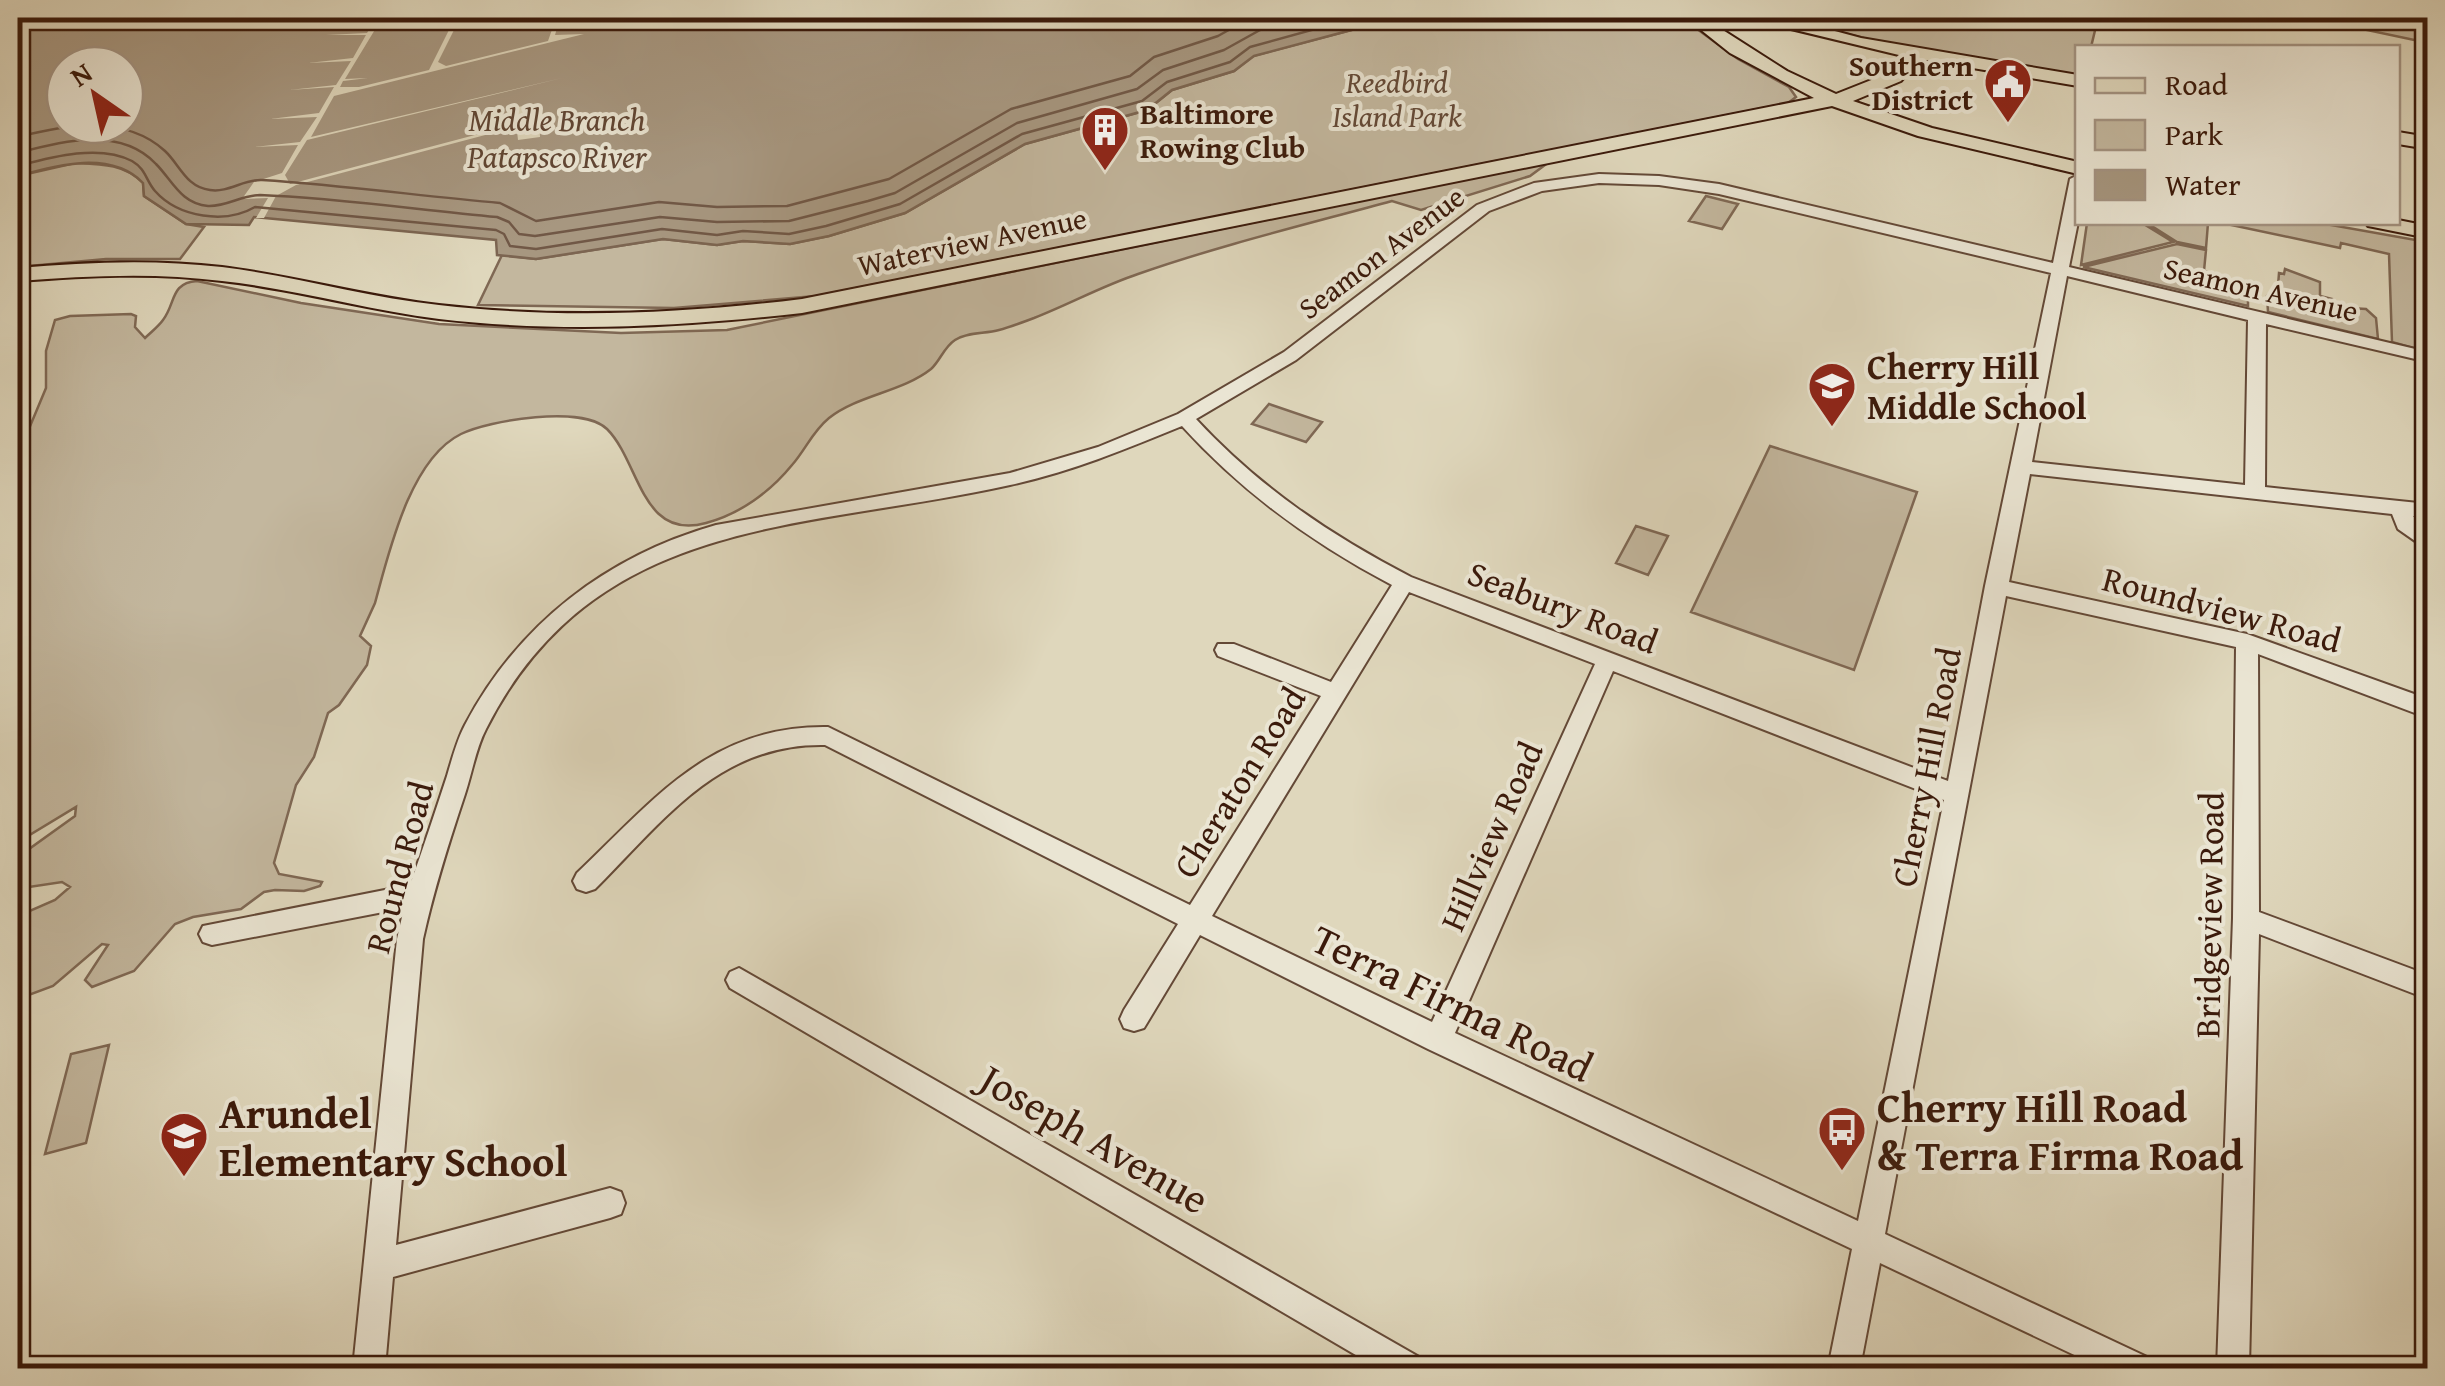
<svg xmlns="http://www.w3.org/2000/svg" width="2445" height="1386" font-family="'Gentium Book Plus',serif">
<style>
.green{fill:#c3b79e;stroke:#7f6854;stroke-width:2.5}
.water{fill:#a79780;stroke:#7c6551;stroke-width:2.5;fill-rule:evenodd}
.pier{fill:#dfd7bc}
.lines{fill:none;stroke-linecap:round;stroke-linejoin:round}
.shore{stroke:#715846;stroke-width:2.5}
.minor-casing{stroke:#644937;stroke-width:4}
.major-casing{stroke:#3b1a0b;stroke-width:4}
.minor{fill:#eae5d3;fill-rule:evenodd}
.major{fill:#dfd7bc;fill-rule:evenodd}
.labels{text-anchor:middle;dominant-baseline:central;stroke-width:8;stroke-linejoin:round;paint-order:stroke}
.far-poi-label{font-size:30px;font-weight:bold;fill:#3b1a0b;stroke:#eae5d3;text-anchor:end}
.far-park-label{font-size:30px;font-style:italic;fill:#644937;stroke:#eae5d3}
.far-street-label{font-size:30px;fill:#3b1a0b;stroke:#eae5d3}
.far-water-label{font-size:32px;font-style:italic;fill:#614634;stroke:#eae5d3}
.poi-label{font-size:35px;font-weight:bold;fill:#3b1a0b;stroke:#eae5d3;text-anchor:start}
.street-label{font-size:35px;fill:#3b1a0b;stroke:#eae5d3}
.near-street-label{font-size:42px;fill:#3b1a0b;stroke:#eae5d3}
.near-poi-label{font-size:42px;font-weight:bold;fill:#3b1a0b;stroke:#eae5d3;text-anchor:start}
</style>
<rect width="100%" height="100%" fill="#dfd7bc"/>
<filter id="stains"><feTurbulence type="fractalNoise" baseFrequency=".002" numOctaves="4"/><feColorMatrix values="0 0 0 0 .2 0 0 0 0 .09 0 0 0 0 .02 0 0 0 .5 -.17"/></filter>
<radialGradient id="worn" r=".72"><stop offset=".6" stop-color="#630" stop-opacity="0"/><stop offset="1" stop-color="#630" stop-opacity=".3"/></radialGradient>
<path class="green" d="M1374,18H1682L1738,59L1789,87L1796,97L1788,103L816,296L674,308L478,305L502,255L536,259L663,239L717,245L743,241L790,244L829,236L905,213L1025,144L1147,110L1172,90L1234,71L1253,56L1355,29Z
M1786,18H2098L2091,47L2078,48L2077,74L2072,75L1871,40Z
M2326,18H2427V34L2420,33L2419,41L2329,22L2331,19Z
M1549,162L1530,176L1421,210L1392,201C1308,224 1221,245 1138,274C1102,286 1070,304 1034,318C1023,322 1011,327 999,330C985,334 967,332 955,340C944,347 940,361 931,369C902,392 858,395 829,418C812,432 806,449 792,465C770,492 740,514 706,523C641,541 640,462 607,429C583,405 489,420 461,434C410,459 389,552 375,603L360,636L371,646L367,665L339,705L328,713L314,757L296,785L274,863L279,874L322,882L320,886L304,891L275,890L264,892L241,909L193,917L175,924L134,971L92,987L85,980L108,945L102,944L53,986L18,999V916L55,900L70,887L62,882L29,887L18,884V857L75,816L76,807L18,842V455L46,388V351L55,320L70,316L131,314L136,316L135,327L145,338C151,332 158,327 163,320C176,303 170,283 197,281L301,303L439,324L621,333L727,330Z
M75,163C101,164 125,164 143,183L144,196L186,224L204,227L180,259H106L18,267V176Z
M1706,196L1738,204L1722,229L1689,221Z
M2087,223H2142L2173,242L2081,265Z
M2147,223H2208L2206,248L2177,242Z
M2222,223H2320L2427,242V352L2392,342L2389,254L2341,243L2340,248Z
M2177,244L2206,250L2204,271L2217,275V279L2203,275L2202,280L2248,295V306L2083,267Z
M2285,269L2320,282V296L2332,299V307L2366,309L2376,318L2378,339L2268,312L2267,296L2278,286L2279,273L2284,274Z
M1269,404L1322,422L1306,442L1252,424Z
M1770,446L1917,492L1854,670L1691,612Z
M1636,526L1668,536L1648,575L1616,563Z
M109,1045L86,1143L45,1154L71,1054Z"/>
<path class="water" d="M18,18H1374L1355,29L1254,56L1234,71L1172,90L1147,110L1025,144L905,213L829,236L790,244L743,241L717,245L663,239L536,259L497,255L496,240L254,217L249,225L186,224L144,196L143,183C111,150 57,165 18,176ZM65,65H125V125H65Z"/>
<path class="pier" d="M377,18H382L345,79L368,78L343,81L340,87H359L429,70L455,18H460L438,62L446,66L548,41L556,18H560L555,35L584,34L334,96L311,137L562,78L307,140L285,175L290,184L490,131L488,126L517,121V107L538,104L540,137L518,140L517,131L489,134L296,185L276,196L264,218H256L268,198L242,199L254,182L282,173L298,145L253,147L300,142L317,117L270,119L319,113L334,87L289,90L336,85L351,61L308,63L353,58L366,35H326L367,33Z"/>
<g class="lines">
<path class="shore" d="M18,137C65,125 125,114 165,151C180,165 186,187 210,190C228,193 244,179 262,180C341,185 421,196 500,203L536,221L659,202L717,207L787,206L889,179L1011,109L1130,76L1154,57L1218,36L1250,18
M18,153C61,141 121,126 156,164C172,180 181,204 208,206C226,207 242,195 260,195C339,198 419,210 497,217L509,222L519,234L535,236L660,217L717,222L789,221L868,201L895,193L1017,123L1137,89L1163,70L1224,50L1260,30L1306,18
M18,166C52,157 99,144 132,161C146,169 146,181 155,191C179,218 226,224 255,207L496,230L504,234L510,246L536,249L662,229L717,235L743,231L789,234L826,226L900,204L1022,134L1142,101L1167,82L1230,62L1250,47L1355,18"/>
<g class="minor-casing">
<path id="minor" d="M1599,174L1659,176L1719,184L2053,263L2070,179L2078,175V222L2069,267L2428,352V362L2266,324L2265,487L2428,504V518L2413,516L2428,532V550L2398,529L2392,514L2030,474L2009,582L2247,634L2428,699V718L2258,654L2259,912L2428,975V999L2259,934L2249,1368H2217L2233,918L2236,647L2006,596L1885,1234L2147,1357L2152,1368H2102L1880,1263L1860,1368H1828L1852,1249L1428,1049L1200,935L1144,1028L1134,1031L1124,1028L1120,1019L1124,1010L1178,924L825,745C719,743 664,820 595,889L586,892L577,889L573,881L577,873C655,799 711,725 828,727L1190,905L1321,696L1218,656L1215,650L1218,644H1234L1331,682L1392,585C1312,543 1243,493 1182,426C1126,449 1070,472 1010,485C806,531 596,512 486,729C476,748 472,773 465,794C449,842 434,889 423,939L396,1245L610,1188L621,1192L625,1203L621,1214L610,1218L393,1277L385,1368H353L397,939L404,908L212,945L203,942L199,934L203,926L410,885C423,849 435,812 447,776C452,759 457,740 465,725C518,624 607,556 716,525L1010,473L1098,447L1178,414L1284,352L1477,205L1534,183ZM1599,183L1659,185L1719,194L2051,273L1985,586L1948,781L1411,577C1330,535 1259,487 1196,419L1296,360L1489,211L1542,191ZM2067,276L2248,320L2245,485L2032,462ZM1409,592L1595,664L1432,1022L1212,916ZM1613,671L1944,800L1858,1221L1455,1033Z
M739,968L1419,1357L1424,1368H1378L730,988L726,980L730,972Z"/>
</g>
<g class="major-casing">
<path id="major" d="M1686,18H1704L1787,71L1836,94L1889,73L1903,56L1762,22L1760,18H1786L1861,38L2078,75V86L1920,59L1901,81L1853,101L1932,128L2078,162V174L1918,136L1832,106L802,313C681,327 560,333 439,319C366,310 295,289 222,281C153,272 86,276 18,281V268C86,262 154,259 222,267C295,276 366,297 439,305C560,319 681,314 802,299L1814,98L1730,53Z
M2398,132L2428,137V149L2398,144Z
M2398,220L2428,226V238L2368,226L2365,222Z"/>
</g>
<use href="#minor" class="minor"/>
<use href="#major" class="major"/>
</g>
<defs>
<g id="civic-pin" transform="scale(2.5)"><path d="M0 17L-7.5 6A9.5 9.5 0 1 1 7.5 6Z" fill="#8f2418" stroke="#eae5d3"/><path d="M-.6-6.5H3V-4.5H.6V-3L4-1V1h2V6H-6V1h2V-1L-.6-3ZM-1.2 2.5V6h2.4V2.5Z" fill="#fff"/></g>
<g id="building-pin" transform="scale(2.5)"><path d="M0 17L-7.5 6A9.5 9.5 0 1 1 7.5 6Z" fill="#8f2418" stroke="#eae5d3"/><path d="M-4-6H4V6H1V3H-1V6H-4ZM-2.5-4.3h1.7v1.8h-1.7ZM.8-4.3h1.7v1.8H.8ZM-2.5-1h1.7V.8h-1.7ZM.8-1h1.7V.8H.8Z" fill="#fff"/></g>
<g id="school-pin" transform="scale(2.5)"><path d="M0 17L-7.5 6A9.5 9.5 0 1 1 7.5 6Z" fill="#8f2418" stroke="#eae5d3"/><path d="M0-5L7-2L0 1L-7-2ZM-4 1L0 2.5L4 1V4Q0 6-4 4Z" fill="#fff"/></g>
<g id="bus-pin" transform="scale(2.5)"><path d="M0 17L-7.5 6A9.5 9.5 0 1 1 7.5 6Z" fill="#8f2418" stroke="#eae5d3"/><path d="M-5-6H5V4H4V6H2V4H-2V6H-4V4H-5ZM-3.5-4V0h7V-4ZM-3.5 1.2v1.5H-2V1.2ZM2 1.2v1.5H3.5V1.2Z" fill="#fff"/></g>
</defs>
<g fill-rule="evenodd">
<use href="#civic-pin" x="2008" y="82"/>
<use href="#building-pin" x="1105" y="130"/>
<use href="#school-pin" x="1832" y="386"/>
<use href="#bus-pin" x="1842" y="1130"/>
<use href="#school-pin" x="184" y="1136"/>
</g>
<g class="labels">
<g class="far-poi-label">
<text x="1973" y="65">Southern<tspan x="1973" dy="34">District</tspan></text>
<text x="1140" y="113" text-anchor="start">Baltimore<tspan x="1140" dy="34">Rowing Club</tspan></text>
</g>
<g class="far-park-label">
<text x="1397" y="82">Reedbird<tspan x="1397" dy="34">Island Park</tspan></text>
</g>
<g class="far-street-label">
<text transform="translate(972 241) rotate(-12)">Waterview Avenue</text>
<text transform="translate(1381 252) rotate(-37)">Seamon Avenue</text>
<text transform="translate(2261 289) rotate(13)">Seamon Avenue</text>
</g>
<g class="far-water-label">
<text x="557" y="119">Middle Branch<tspan x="557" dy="37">Patapsco River</tspan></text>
</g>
<g class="poi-label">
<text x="1867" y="366">Cherry Hill<tspan x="1867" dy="40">Middle School</tspan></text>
</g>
<g class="street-label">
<text transform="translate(1563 607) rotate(21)">Seabury Road</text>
<text transform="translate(2222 609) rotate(15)">Roundview Road</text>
<text transform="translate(1926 767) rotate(-79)">Cherry Hill Road</text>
<text transform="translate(1239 782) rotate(-58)">Cheraton Road</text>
<text transform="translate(1491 836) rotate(-66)">Hillview Road</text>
<text transform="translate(399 867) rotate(-75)">Round Road</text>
<text transform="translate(2209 915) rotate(-89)">Bridgeview Road</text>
</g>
<g class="near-street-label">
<text transform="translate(1453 1002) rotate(26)">Terra Firma Road</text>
<text transform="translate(1095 1138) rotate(30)">Joseph Avenue</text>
</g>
<g class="near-poi-label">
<text x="1877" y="1106">Cherry Hill Road<tspan x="1877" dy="48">&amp; Terra Firma Road</tspan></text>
<text x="219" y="1112">Arundel<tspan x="219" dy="48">Elementary School</tspan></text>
</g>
</g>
<rect width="2445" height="1386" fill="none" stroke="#dfd7bc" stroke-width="60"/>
<rect x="20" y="20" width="2405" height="1346" fill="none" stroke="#3b1a0b" stroke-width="5"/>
<rect x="30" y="30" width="2385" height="1326" fill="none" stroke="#3b1a0b" stroke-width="2.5"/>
<rect x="2075" y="45" width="325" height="180" fill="#eae5d3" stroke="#a49483" stroke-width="2.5"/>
<rect x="2095" y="78" width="50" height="15" fill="#dfd7bc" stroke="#a49483" stroke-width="2.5"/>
<text x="2165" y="95" font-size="30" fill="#3b1a0b">Road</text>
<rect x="2095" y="120" width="50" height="30" fill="#c3b79e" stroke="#a49483" stroke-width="2.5"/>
<text x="2165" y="145" font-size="30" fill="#3b1a0b">Park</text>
<rect x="2095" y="170" width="50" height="30" fill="#a79780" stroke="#a49483" stroke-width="2.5"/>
<text x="2165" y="195" font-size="30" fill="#3b1a0b">Water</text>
<g transform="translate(95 95) rotate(326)"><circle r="48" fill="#eae5d3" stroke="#a49483" stroke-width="2.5"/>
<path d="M0-8L18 38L0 25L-18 38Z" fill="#8f2418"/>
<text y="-15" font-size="28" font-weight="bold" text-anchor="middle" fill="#3b1a0b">N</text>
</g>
<rect width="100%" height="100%" filter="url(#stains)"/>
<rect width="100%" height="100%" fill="url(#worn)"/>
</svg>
